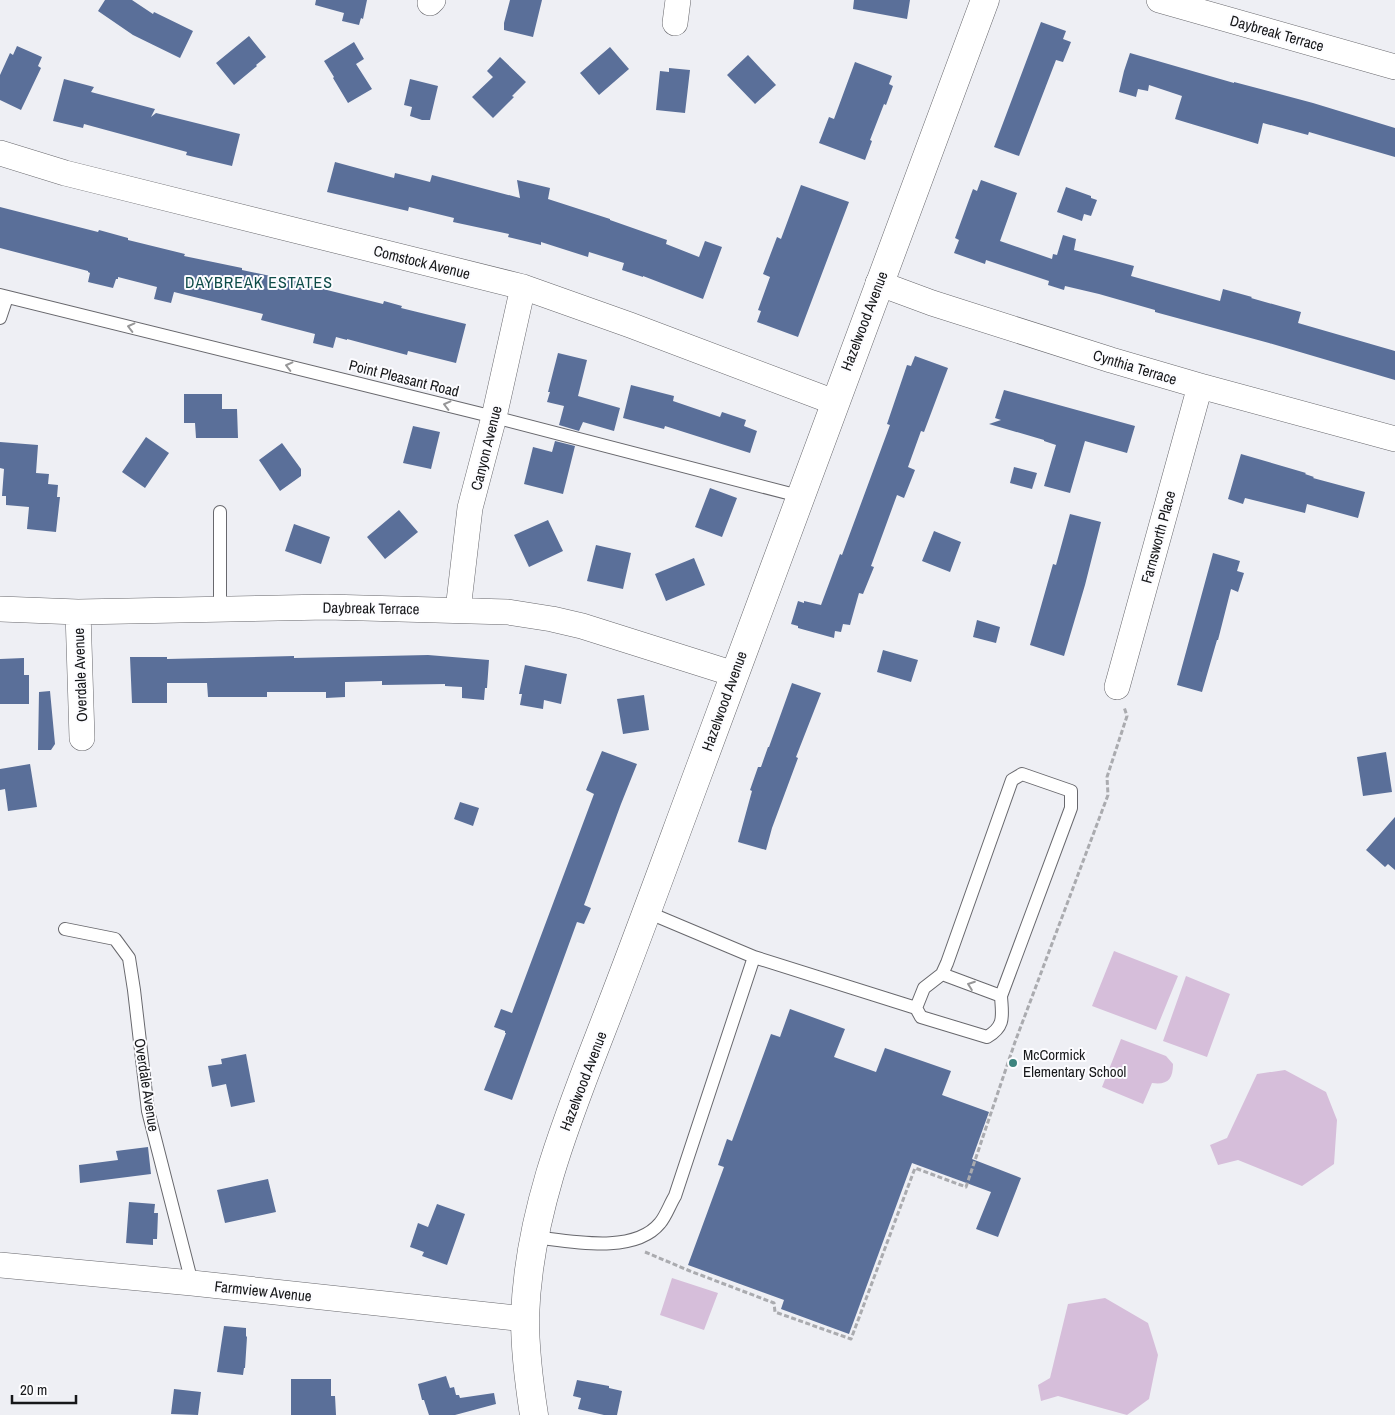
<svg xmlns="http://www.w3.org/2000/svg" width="1395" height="1415" font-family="'Archivo Narrow',sans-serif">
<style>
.green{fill:#d6beda}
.building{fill:#5a6f99}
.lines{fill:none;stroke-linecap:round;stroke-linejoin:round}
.service-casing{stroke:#68686d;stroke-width:14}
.minor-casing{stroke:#68686d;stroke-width:26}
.tertiary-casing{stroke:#68686d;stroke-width:29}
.path{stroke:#aaabaf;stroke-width:3;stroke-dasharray:5 2.5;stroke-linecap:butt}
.service{stroke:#fff;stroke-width:12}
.minor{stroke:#fff;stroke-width:25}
.tertiary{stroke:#fff;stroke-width:28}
.oneway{stroke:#979798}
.poi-dot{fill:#3d847f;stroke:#fcfcff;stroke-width:2}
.labels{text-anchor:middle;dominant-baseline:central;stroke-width:4;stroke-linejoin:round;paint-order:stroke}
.street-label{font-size:15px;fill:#17181a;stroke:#fcfcff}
.poi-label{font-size:15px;fill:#17181a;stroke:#fcfcff;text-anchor:start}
.neighbourhood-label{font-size:16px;letter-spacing:1px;fill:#0e4c48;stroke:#fcfcff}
</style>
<rect width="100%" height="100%" fill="#eeeff4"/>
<path class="green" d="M1114,951L1178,976L1156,1030L1092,1006Z
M1186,976L1230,994L1207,1057L1163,1041Z
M1121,1039L1166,1056L1173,1064C1173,1080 1167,1085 1152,1083L1143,1104L1102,1087Z
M1285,1070L1326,1092L1337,1120L1334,1164L1302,1186L1238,1160L1218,1165L1210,1145L1227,1138L1257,1074Z
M672,1278L718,1293L704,1330L660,1315Z
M1105,1298L1148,1323L1158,1355L1149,1399L1127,1415L1058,1396L1041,1401L1038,1385L1050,1378L1068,1304Z"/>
<path class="building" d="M105,0H132L153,14L154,12L193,31L180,58L133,35L98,11Z
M316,0H367L363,19L361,18L359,25L342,21L344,13L315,5Z
M510,0H542L533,37L504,30V23Z
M854,0H910L907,19L853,9Z
M1041,22L1066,31L1063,39L1071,42L1063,62L1056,60L1019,156L994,147Z
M249,36L266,57L256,65L257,66L234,85L216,63Z
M354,42L364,59L356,64L372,89L348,103L333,78L334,77L324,61Z
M17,46L42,57L38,66L41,68L21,110L0,100V75L10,53L13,55Z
M610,47L629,69L599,95L580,73Z
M1130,53L1234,83V82L1313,103L1395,128V157L1309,132L1308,135L1263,123L1258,144L1175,119L1182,96L1149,85L1148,91L1138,89L1136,97L1119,92L1124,71Z
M748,55L776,85L755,104L727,75Z
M500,57L526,82L512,96L514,97L493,118L472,97L493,77L487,71Z
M855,62L892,76L889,84L893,86L886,105L884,104L870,140L872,141L865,160L819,143L829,117L834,119Z
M669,68L690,70L685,113L656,110L660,71L669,72Z
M64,79L94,87L91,92L155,109L151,117L156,113L240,134L232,166L186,155L187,152L84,124L83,128L53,121Z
M410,79L438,86L430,120H422L410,116L412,107L404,105Z
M335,162L394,178L395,173L430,182L432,175L520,198L517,180L550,188L548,199L610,219V220L667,240L666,244L699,257L705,241L722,247L703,299L643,276V277L622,270L624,263L589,252L588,257L541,242V245L508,237L509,234L453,222L454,218L409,207L408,211L327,192Z
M981,180L1017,193L1000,241L1052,259L1053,254L1057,255L1063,235L1076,239L1074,250L1134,266L1131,276L1220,301L1223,289L1252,297L1251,298L1301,312L1298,323L1395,351V380L1269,343L1155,312V310L1099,294L1065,286L1064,290L1048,285L1049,281L986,260L985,264L954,253L959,240L955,238L973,189L977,191Z
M801,185L849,202L798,337L757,322L761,311L758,310L770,277L763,274L777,237L781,239Z
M1066,187L1091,196V198L1097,200L1091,216L1084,214L1082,221L1057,212Z
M0,207L98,232L99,230L128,238V240L185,254L184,256L242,268V270L299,282V283L383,304L384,301L402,306L401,308L466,324L456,363L408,351L407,355L347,339V340L336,337L333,348L313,343L315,334L261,320L263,314L174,292L171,303L154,299L157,287L118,277V279H116L113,288L88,282L90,273L88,272V271L0,248Z
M558,353L587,360L578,396L620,408L614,431L583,422L579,431L559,425L564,406L547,402L550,392H548Z
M915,356L948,368L924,432L921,431L908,467L915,470L904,498L897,495L871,566L874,567L863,594L859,593L850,625L843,624L841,632L835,631L834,638L798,628V626L791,624L798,601L804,603V601L821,605L840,554L842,555L890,425L887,424L907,365L911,366Z
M631,385L674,396L673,401L720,417L722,412L746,420L744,426L757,431L750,453L665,426L664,429L623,418Z
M1004,390L1135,426L1127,453L1085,441L1070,493L1044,486L1056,445L1044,441V440L989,424L1001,420L995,418Z
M184,394H222V409H237L238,438H196L195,423H184Z
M413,426L440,432L431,469L403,463Z
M146,437L169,453L145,488L122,472Z
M555,441L575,446L563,494L524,484L533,447L552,452Z
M0,442L38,445L36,473L49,474L48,484L58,485L57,497H60L56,532L27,529L29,507L6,505V496H2L4,469L0,468Z
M282,443L301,469V476L280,491L259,460Z
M1241,454L1306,473L1305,474L1314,477L1313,478L1365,492L1358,518L1307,504L1305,513L1245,498L1243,504L1228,499Z
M1014,467L1037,473L1032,489L1010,483Z
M710,488L737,498L722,537L695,527Z
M399,510L418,532L385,559L367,537Z
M1070,514L1101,522L1085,585L1064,656L1030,645L1053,564L1056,565Z
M548,520L563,551L529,567L514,535Z
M294,524L330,537L321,564L285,551Z
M934,531L961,542L950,572L922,561Z
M596,545L631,553L623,589L587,581Z
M1213,553L1240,561L1237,571L1244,573L1238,592L1231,589L1218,640H1217L1202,692L1177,685Z
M694,558L705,585L666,601L655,574Z
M977,620L1000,627L996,643L973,637Z
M883,650L918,660L911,682L877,672Z
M428,655L489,660L487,688H485L484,700L462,698V687L445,686V684L382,685V681L345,682V697L326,698V692H267V697H208L207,683H167V703H132L130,657H167V659L294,656V658Z
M24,658V675H29V704H0V659Z
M525,665L567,674L561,704L544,700L543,709L520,705L522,694H519Z
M792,683L821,693L796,757L798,758L772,828L766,850L738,842L752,791L750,790L758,767H761L768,747H769Z
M50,691L55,744L51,750H38L39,692Z
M644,695L649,730L623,734L617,699Z
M602,751L637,764L621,804L584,905L591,908L584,924L577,922L512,1100L484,1090L506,1033H505V1031L494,1027L501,1009L512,1013L594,794L586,790Z
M1386,752L1392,792L1363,796L1357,757Z
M30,764L37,807L8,811L5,789L0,790V769Z
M460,802L479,808L473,826L454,819Z
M1395,817V870L1388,864L1385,867L1366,850Z
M790,1009L845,1029L834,1057L876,1072L885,1048L951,1071L942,1095L989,1112L972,1159L1021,1178L998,1237L976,1229L991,1192L912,1163L849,1334L781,1309L784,1300L688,1265L724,1167L718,1165L727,1139L732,1141L771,1034L780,1037Z
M246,1054L255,1102L231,1107L226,1084L212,1087L208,1066L222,1064L221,1059Z
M148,1147L151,1174L80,1183L79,1165L118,1160L116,1151Z
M268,1179L276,1212L225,1223L217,1190Z
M129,1202L155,1204L154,1213H158L157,1239H153V1245L126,1243Z
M437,1204L465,1214L447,1265L422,1256L424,1252L410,1247L418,1223L428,1227Z
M224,1326L246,1328V1336L247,1337L245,1368H244L243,1375L217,1372Z
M446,1376L450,1388L454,1387L456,1395H459L460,1398L494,1393L496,1404L455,1415H429L424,1400H422L418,1384Z
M291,1379H331V1396H335L336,1415H291Z
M577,1380L609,1386V1388L622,1391L617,1415H604L578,1409L581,1398L573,1396Z
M174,1389L201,1392L198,1415L171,1414Z"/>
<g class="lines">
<g class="service-casing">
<path id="service" d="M0,295L494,417L799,496
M0,318L7,297
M220,609V512
M1022,774L1071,791V808L1001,996C1002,1015 1006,1026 987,1037L921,1017L916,1008L924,988L942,974L947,963L1012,780Z
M647,912L754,957L916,1008
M65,929L115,939L129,958L134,990L148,1111L192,1283
M942,974L1001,996
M534,1237C570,1241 634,1255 660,1223C666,1216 670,1204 675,1196L754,957"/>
</g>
<g class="minor-casing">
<path id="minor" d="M1159,0L1395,67
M430,3L433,0
M675,23L678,0
M0,153L65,173L523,287L630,325L834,402
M878,283L932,303L1111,360L1200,386L1395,439
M0,609L78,612L327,607L508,612L552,619L582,626L734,674
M458,610L470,508L494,417L523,287
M78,612L82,738
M1117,687L1200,386
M0,1265L192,1283L525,1319"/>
</g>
<g class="tertiary-casing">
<path id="tertiary" d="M534,1415C529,1383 525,1350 525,1318C528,1207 574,1103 613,1001C643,923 671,846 700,768C793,512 889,256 985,0"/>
</g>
<path class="path" d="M645,1252L690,1271L774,1303L775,1312L851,1339L915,1168L966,1187L1015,1042L1108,795L1107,777L1127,716L1124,707"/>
<use href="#service" class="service"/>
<use href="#minor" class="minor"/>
<use href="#tertiary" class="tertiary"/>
</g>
<defs><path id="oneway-chevron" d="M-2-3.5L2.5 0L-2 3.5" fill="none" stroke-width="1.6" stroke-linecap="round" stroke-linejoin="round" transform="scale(1.25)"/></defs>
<g class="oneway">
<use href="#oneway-chevron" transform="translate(131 327) rotate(-166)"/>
<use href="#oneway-chevron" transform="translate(289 366) rotate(-166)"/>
<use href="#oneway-chevron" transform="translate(447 405) rotate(-166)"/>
<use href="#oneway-chevron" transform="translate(971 985) rotate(-160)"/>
</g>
<circle class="poi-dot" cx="1013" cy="1063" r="5"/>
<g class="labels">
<g class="street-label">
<text transform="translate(1277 33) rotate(16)">Daybreak Terrace</text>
<text transform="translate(422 262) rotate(14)">Comstock Avenue</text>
<text transform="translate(864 321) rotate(-69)">Hazelwood Avenue</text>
<text transform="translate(1135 367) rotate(17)">Cynthia Terrace</text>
<text transform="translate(404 378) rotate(14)">Point Pleasant Road</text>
<text transform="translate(486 448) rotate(-76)">Canyon Avenue</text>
<text transform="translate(1158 537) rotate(-75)">Farnsworth Place</text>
<text transform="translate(371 608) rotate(1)">Daybreak Terrace</text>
<text transform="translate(80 675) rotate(-92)">Overdale Avenue</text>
<text transform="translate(724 701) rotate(-70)">Hazelwood Avenue</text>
<text transform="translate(583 1081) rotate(-69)">Hazelwood Avenue</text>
<text transform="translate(147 1085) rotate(81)">Overdale Avenue</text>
<text transform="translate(263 1291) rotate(6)">Farmview Avenue</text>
</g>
<g class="poi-label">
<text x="1023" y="1054">McCormick<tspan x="1023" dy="17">Elementary School</tspan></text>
</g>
<g class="neighbourhood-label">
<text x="259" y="282">DAYBREAK ESTATES</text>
</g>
</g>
<path d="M12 1395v8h64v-8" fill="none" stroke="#17181a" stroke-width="2.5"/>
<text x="20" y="1395" font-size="15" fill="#17181a" stroke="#fcfcff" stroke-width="4" paint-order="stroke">20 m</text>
</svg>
